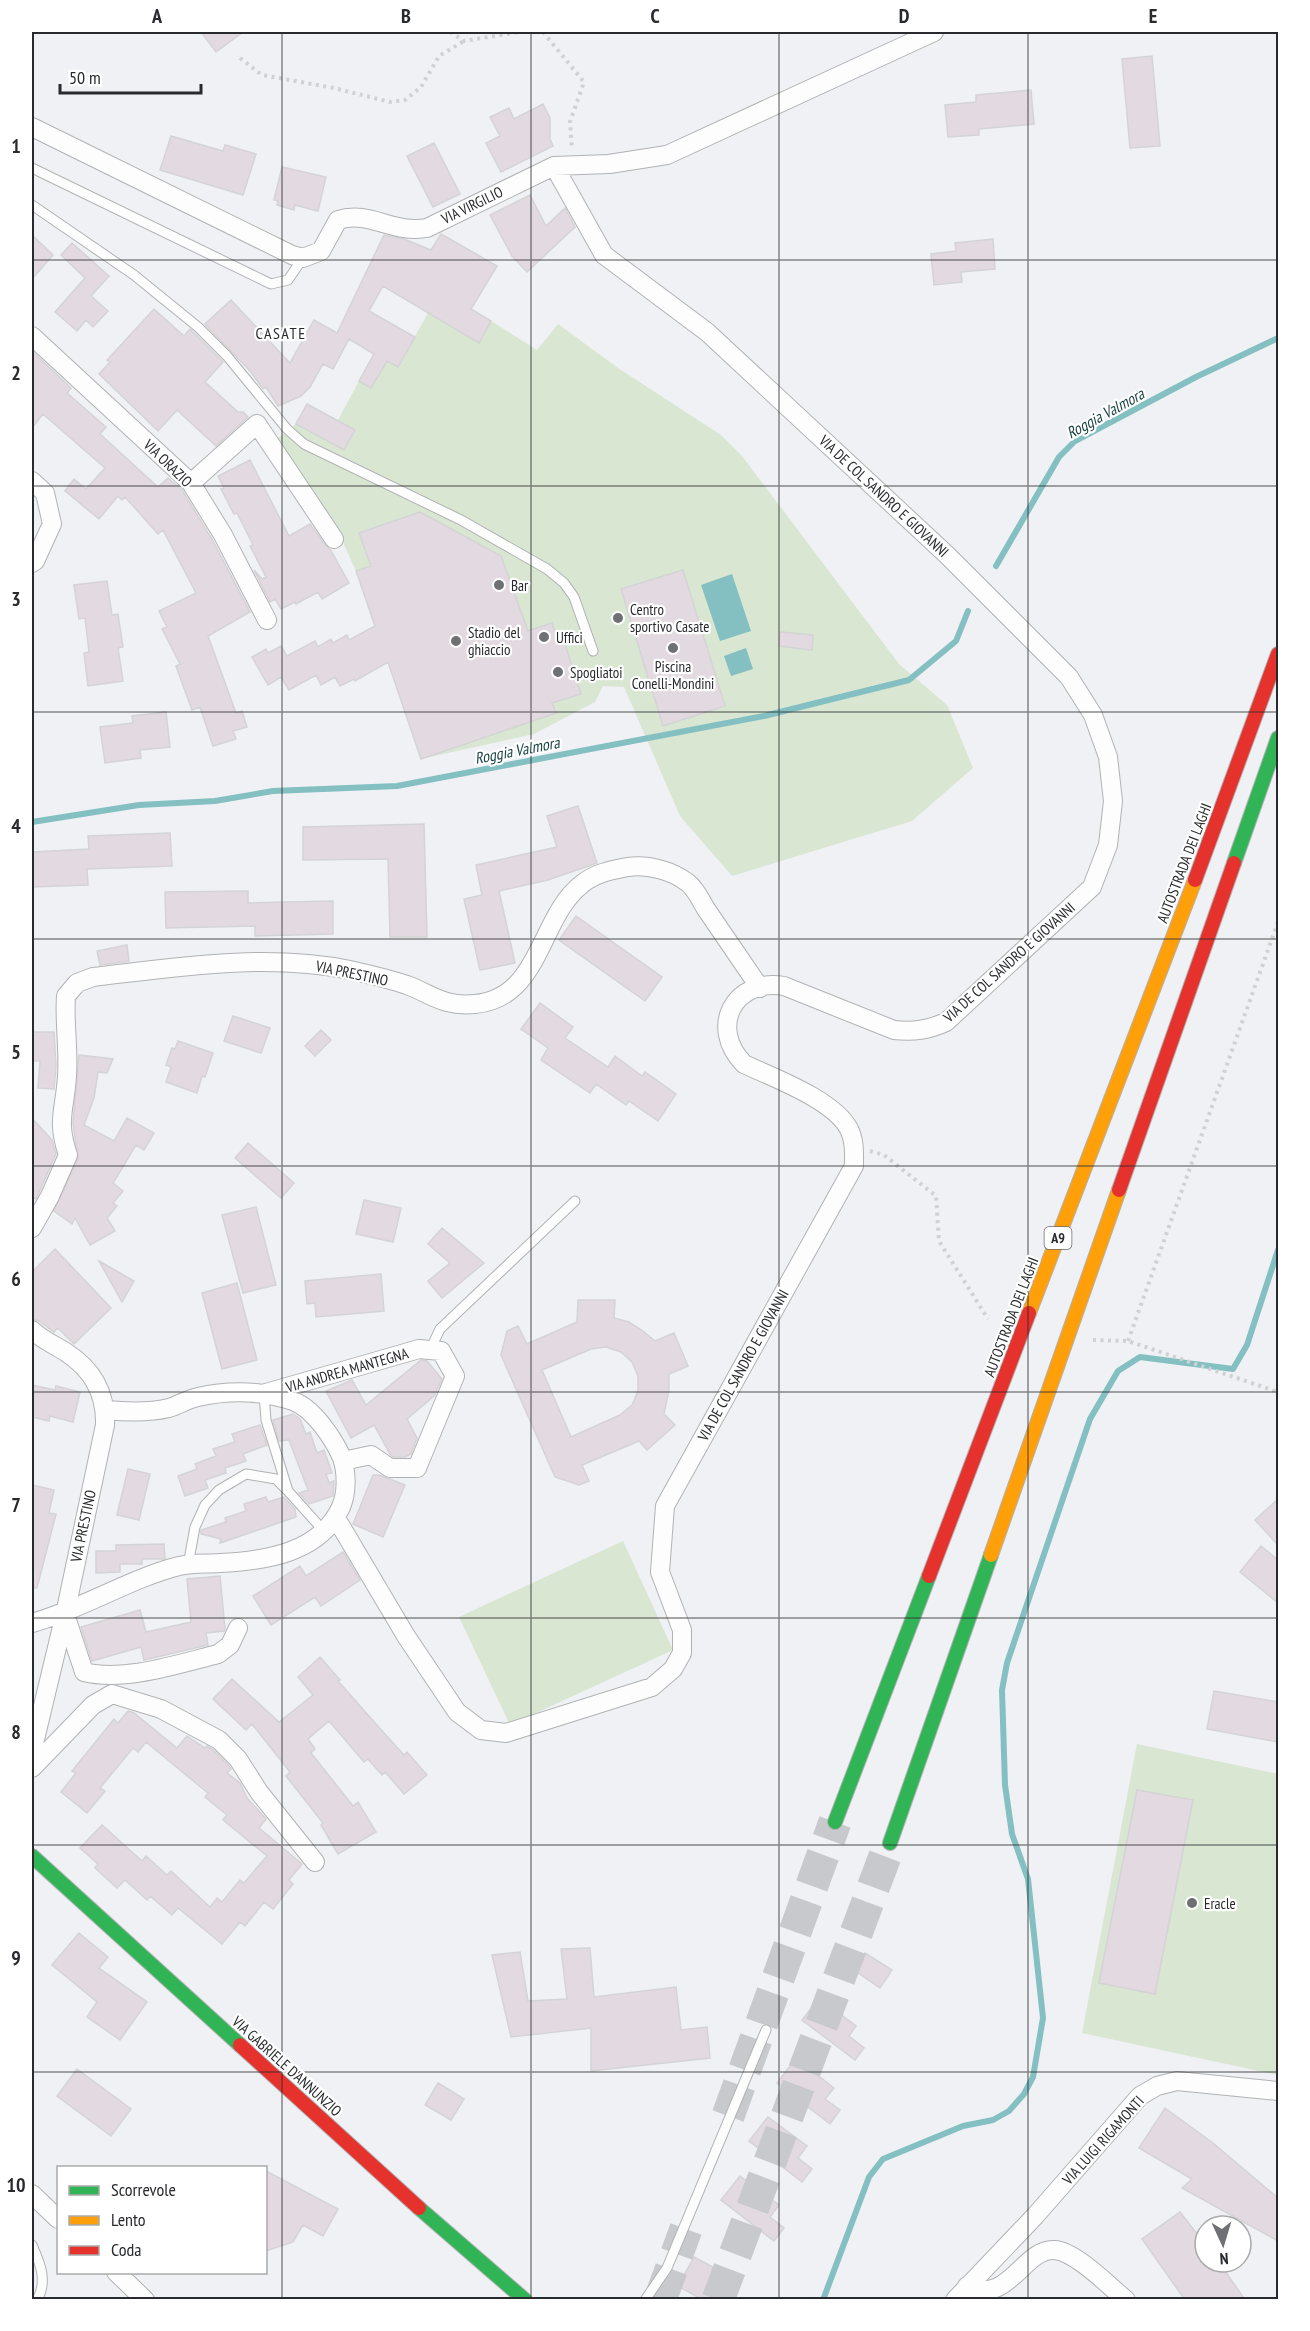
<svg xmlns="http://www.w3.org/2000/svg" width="1310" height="2331" font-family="'PT Sans Narrow',sans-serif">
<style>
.green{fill:#d8e6d2}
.water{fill:#84bfc2}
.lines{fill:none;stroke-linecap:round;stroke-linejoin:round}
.stream{stroke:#84bfc2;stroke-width:6}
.building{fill:#e2dae0;stroke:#d4d3d5;stroke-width:1.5;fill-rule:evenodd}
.highway-tunnel{stroke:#c7c9cc;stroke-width:33;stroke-dasharray:33 16;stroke-linecap:butt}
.lane-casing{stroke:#b1b2b4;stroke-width:11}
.street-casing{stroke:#b1b2b4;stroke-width:20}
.fast-casing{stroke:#b1b2b4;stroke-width:16}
.slow-casing{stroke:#b1b2b4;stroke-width:16}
.jam-casing{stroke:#b1b2b4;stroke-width:16}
.path{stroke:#d0d1d2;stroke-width:4;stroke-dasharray:3 4.5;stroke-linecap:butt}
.lane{stroke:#fdfdfd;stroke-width:9}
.street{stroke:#fdfdfd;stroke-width:18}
.fast{stroke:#30b455;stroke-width:14}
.slow{stroke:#ff9f0a;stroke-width:14}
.jam{stroke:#e5322d;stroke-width:14}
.grid{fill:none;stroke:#292a2d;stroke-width:1.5;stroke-opacity:0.55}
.poi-dot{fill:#6e7073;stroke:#fff;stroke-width:2}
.labels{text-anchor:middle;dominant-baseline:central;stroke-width:4.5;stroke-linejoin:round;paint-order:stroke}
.shield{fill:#fff;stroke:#696a6c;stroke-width:1.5}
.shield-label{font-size:14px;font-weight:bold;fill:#292a2d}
.street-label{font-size:15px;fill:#292a2d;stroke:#fff}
.poi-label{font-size:15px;fill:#292a2d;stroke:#fff;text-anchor:start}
.neighbourhood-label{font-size:16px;letter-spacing:1.5px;fill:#292a2d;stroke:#fff}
.water-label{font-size:16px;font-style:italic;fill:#1c4345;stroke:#fff}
.neatline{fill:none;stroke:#292a2d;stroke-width:2}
.grid-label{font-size:20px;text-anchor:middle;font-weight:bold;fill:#292a2d}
</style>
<rect width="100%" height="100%" fill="#eff1f4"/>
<path class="green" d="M428,313L478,342L491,321L537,350L558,324L618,368L721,435L742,456L899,664L947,705L973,768L912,821L732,876L680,816L624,687L603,686L595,702L534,734L421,759L356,571L338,531L276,440L296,424L307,404L338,420L359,381L371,388L387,361L398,366Z
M623,1541L673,1650L510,1725L459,1617Z
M1137,1744L1278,1774V2075L1082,2033Z"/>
<path class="water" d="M732,574L751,631L720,641L701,585Z
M746,648L753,669L731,676L724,656Z"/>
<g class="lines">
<path class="stream" d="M996,566L1059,457L1075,441L1196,377L1278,338
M32,822L139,805L215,801L273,791L397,786L764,716L909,680L956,641L968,611
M823,2300L869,2177L883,2159L963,2126L993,2120L1009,2111L1024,2094L1033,2077L1043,2018L1028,1879L1012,1834L1005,1785L1002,1690L1007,1663L1090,1419L1118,1371L1140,1357L1233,1369L1247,1345L1278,1250"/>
</g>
<path class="building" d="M201,32H243L216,52Z
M1152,56L1160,146L1130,148L1122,59Z
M1031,90L1034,124L979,129V135L948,137L945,105L976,102V95Z
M543,104L550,118V139L553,146L501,172L486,143L500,136L490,117L509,108L514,119Z
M171,136L223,151L225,145L256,154L243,195L160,170Z
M434,143L460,194L433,207L407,156Z
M282,167L326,177L318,211L295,205L294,210L277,205L278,201L274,200Z
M530,195L546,226L565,208L575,227L527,272L512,256L490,215Z
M441,234L497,266L471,309L491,321L479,343L383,286L369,311L415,337L398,367L387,361L371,388L359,381L374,354L349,339L333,369L323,364L310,387L301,396L278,406L266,387L263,389L250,371L205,324L231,300L290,363L314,320L337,333L384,235L404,239L431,250Z
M32,235L53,255L32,279Z
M993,239L995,269L961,272L962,282L934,285L931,254L956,251L955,243Z
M72,243L109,276L91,296L108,311L93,327L86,320L77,331L55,312L85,278L61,255Z
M154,309L184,336L190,329L223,362L205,382L238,412H243L248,417L216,446L177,410L158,431L99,374L110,362L107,360Z
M32,351L71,388L67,393L106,427L100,434L158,487L168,478L182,490L213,541L250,612L208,636L236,713L242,711L247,727L233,731L236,739L213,746L200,707L192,710L176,666L180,664L162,629L167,627L159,611L196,593L163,530L158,534L125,497L122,500L118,496L99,519L65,491L74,479L86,489L105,468L43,414L32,428Z
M307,404L355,430L344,450L296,424Z
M250,460L289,536L310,524L325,545L330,549L349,583L322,599L318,592L296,604L295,602L281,609L275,599L270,602L254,570L262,579L266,577L250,546L253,545L237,513L234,514L221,489L224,488L218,476Z
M420,512L501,556L528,631L552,623L559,643L564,641L581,694L552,703L556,713L421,759L388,662L355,681L354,679L340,686L335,677L321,685L316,675L289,690L281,677L268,685L252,657L266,649L268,653L281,646L287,656L315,641L318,647L331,639L333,643L347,635L349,640L375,626L356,571L371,566L359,533Z
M683,570L725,706L663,726L621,589Z
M107,581L112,615L118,614L123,647L118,648L123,681L88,686L84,653L89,652L85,618L79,619L74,585Z
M780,632L813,635L812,650L779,646Z
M166,712L170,747L140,750L141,758L105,763L100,727L133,723L132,716Z
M578,806L597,863L548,880L499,891L515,963L480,970L464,899L482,895L476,865L557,847L547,816Z
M424,824L427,937H390L388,859L303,860V827Z
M170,833L172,866L87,869L88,885L32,887V852L89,849L88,836Z
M248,891V903L333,901V934L255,936V926L166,928L165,892Z
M576,916L662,977L645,1001L559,940Z
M127,945L129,961L100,965L97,951Z
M540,1003L573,1027L565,1038L608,1067L615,1056L642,1076L645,1072L676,1094L658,1121L629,1101L626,1105L596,1084L590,1093L541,1060L548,1048L521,1029Z
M233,1016L270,1028L261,1053L224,1041Z
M321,1030L331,1040L315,1056L305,1046Z
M32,1032H54L56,1066L54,1089L38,1088L40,1061H32Z
M178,1041L213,1053L205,1077L202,1076L197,1093L166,1082L171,1067L166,1065L172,1048L175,1049Z
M79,1055L113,1059L107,1073L98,1072L94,1098L84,1125L114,1141L127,1118L154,1133L144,1150L136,1145L113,1183L123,1191L113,1203L117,1206L107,1218L115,1231L90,1245L75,1218L72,1224L54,1211L78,1159L73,1123Z
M32,1118L52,1140L56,1154L36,1199L32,1196Z
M248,1143L294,1183L281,1198L235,1158Z
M364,1200L401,1208L393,1242L356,1234Z
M256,1207L276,1285L243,1293L222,1215Z
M442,1228L484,1263L442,1298L428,1281L450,1263L428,1244Z
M55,1249L111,1308L74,1344L58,1328L54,1332L39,1321L32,1319V1272Z
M99,1261L134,1281L122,1302Z
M381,1274L384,1311L316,1317L315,1303L307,1304L305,1281Z
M237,1283L257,1360L222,1369L202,1293Z
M578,1300H615L614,1318L629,1322L643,1331L655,1341L674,1333L688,1366L669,1374V1390L664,1414L675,1425L647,1450L639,1441L582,1465L589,1481L579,1485L555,1477L501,1355L507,1331L518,1326L527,1344L577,1322ZM606,1347L621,1352L632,1362L638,1376V1391L632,1405L620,1415L571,1437L542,1370L591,1349Z
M421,1360L427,1361L442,1379L434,1396L407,1419L417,1438L411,1454L405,1457H393L390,1454L374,1425L351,1438L326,1391L352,1380L366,1405Z
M32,1385L55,1390L56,1386L80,1392L73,1422L50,1416L49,1421L32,1417Z
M293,1414L300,1419L306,1434L310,1432L317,1453L324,1450L332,1473L326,1474L329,1483L334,1481L333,1496L309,1504L299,1493L308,1490L289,1440L279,1441L273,1420Z
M260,1425L267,1445L243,1454L246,1461L225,1468L226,1473L205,1480L208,1488L185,1496L178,1476L197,1469L195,1464L216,1456L213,1449L235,1442L232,1434Z
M128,1469L150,1474L139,1520L117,1515Z
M373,1475H379L405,1485L383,1537L353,1524Z
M32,1485L54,1490L49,1513L56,1514L37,1588H32Z
M266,1497L268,1502L284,1497L295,1509L296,1517L220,1543L221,1539L201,1534V1530L226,1522L225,1518L246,1511L244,1504Z
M1278,1499V1545L1255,1520Z
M164,1544L165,1559H142V1564H120V1572L96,1573V1551H116V1545Z
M1261,1546L1278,1560V1603L1240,1572Z
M343,1552L360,1580L321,1606L315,1597L271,1625L253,1596L300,1566L306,1576Z
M220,1576L225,1629L224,1631L206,1633L208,1645L144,1660L141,1647L92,1661L81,1627L140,1610L146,1632L191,1622L187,1579Z
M320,1657L340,1680L338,1681L384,1733L404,1755L407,1752L427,1775L404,1794L385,1772L382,1775L368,1759L364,1762L329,1721L308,1739L315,1749L311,1753L353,1806L358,1802L376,1832L338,1854L321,1825L323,1823L286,1776L290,1772L252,1724L246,1730L213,1699L232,1679L279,1722L313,1695L298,1677Z
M1214,1691L1278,1702V1742L1207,1729Z
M128,1711L134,1713L177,1748L187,1736L205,1748L207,1746L212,1749L229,1766L231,1769L227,1773L240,1783L247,1798L266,1819L259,1828L302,1864L289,1880L293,1884L273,1909L264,1902L245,1926L240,1922L222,1944L178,1908L172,1915L150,1896L147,1900L125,1880L117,1888L95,1868L98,1864L80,1848L102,1825L142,1861L146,1856L167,1875L171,1871L210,1907L217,1898L222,1902L240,1880L244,1883L267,1856L223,1820L227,1815L205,1797L208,1793L146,1742L138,1752L133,1748L100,1788L105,1791L87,1813L61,1792L76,1773L72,1771L114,1719L118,1723Z
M1137,1790L1193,1800L1155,1994L1099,1983Z
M79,1933L108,1957L99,1968L147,2002L120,2040L87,2017L97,2002L52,1965Z
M590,1948L594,1997L676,1987L681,2030L707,2027L710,2058L591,2071V2028L511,2037L492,1955L520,1952L528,2001L567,1999L561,1949Z
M865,1953L892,1970L880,1988L854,1970Z
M827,2004L856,2026L849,2036L864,2048L855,2060L802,2020L812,2007L820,2014Z
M796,2058L834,2088L825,2099L840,2110L830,2124L777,2083Z
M77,2069L131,2109L111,2136L57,2096Z
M438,2083L464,2099L451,2120L425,2105Z
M1165,2108L1213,2143L1278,2198V2241L1182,2188L1192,2179L1139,2148Z
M768,2117L807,2146L798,2158L812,2169L802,2182L749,2141Z
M266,2171L338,2209L323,2236L303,2225L293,2242L266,2251Z
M740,2176L779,2205L770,2217L784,2228L774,2241L721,2200Z
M1180,2212L1205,2244V2262H1219L1245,2300H1185L1142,2239Z
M694,2257L737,2280L726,2300H703L678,2286Z"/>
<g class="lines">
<path class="highway-tunnel" d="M728,2116L835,1822
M660,2300L686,2229
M718,2300L890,1843"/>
<g class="lane-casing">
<path id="lane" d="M32,168L271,284L288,280L303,258
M32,205L134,275L198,327L227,356L287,429L304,444L461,520L547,569L564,583L574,597L593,651
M430,1350L440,1329L575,1201
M264,1394L266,1420L288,1491L323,1530
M188,1565L195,1527L205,1505L219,1490L246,1474L276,1479L288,1491
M32,2245C40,2263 48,2281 37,2300
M645,2300L667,2268L766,2030"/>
</g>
<g class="street-casing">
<path id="street" d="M32,127L292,255L303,258L321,251L338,220C370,210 392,234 427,228L554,166L609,164L667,155L934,32
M32,336L191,483L223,535L267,620
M32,481L45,493L52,524L35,561L32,563
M191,483L257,424L334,539
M32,1228L50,1196L68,1155C56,1120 65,1110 67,1076C69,1049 64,1022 66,996L77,983L93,977C178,967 265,953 350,970C368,974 389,979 407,985C433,995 444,1007 475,1004C541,998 539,917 582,884C595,873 612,870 628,867C648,864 673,871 688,883C696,889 701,901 706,909C724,935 742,962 760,988
M32,1330C42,1340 55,1345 67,1353C93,1370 106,1394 105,1425L65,1614L32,1752
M266,1393L419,1349L441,1351L455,1376L417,1468H390L371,1455L343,1461
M336,1518L406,1636L457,1712L481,1730L506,1733L652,1687L673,1669L682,1653V1630L660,1572L665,1506L854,1166C854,1153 855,1141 849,1129C834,1100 774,1078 744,1064C708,1027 734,978 784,986L894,1030C914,1032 928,1030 946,1022L1092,887L1108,845L1113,801L1108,757L1093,715L1069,677L947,555L707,332L604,255L554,166
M65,1614L84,1672C125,1682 178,1664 218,1654L230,1645L238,1628
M32,1623C83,1609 128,1579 179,1566C192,1563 207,1564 220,1563C265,1561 320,1553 341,1507C347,1493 347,1473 342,1458C334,1439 313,1408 293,1401C263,1391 229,1390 198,1397C188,1399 179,1405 169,1408C148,1413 127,1412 106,1410
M32,1768L93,1705L112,1694L161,1709L219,1740L238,1759L259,1792L315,1862
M32,2194L58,2219
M116,2272L145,2300
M967,2286C1008,2307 1024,2247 1055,2250C1076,2252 1109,2286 1126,2300
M955,2300L1035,2216L1140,2096L1157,2086L1177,2081L1278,2091"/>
</g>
<g class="fast-casing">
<path id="fast" d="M1234,863L1278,738
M835,1822L929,1576
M890,1843L991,1555
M32,1856L240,2045
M419,2208L525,2300"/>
</g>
<g class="slow-casing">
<path id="slow" d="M1029,1313L1195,880
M991,1555L1119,1190"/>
</g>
<g class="jam-casing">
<path id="jam" d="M1195,880L1278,654
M1119,1190L1234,863
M929,1576L1029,1313
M240,2045L419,2208"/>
</g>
<path class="path" d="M450,32L464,41L519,32
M543,32L584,82L570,122L572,150
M240,58L262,75L334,88L390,102L405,100L421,87L439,56L464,41
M870,1151L884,1155L936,1196L939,1241L988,1319
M1093,1340L1128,1341L1278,1392
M1128,1341L1278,922"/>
<use href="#lane" class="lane"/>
<use href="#street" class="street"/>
<use href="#fast" class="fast"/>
<use href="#slow" class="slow"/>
<use href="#jam" class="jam"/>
</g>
<path class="grid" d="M282,32V2300M531,32V2300M779,32V2300M1028,32V2300M32,260H1278M32,486H1278M32,712H1278M32,939H1278M32,1166H1278M32,1392H1278M32,1618H1278M32,1845H1278M32,2072H1278"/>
<g class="poi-dot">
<circle cx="499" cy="585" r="6"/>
<circle cx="618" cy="618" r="6"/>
<circle cx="544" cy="637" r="6"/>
<circle cx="456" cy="641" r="6"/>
<circle cx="673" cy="648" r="6"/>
<circle cx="558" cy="672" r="6"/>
<circle cx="1192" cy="1903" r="6"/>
</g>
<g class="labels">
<rect class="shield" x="1044.5" y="1227" width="27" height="22" rx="4.5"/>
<g class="shield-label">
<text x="1058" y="1238">A9</text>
</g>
<g class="street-label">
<text transform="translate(472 205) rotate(-26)">VIA VIRGILIO</text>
<text transform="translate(168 463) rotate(44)">VIA ORAZIO</text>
<text transform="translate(884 496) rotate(43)">VIA DE COL SANDRO E GIOVANNI</text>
<text transform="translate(1184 863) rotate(-69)">AUTOSTRADA DEI LAGHI</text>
<text transform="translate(1009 962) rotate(-42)">VIA DE COL SANDRO E GIOVANNI</text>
<text transform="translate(352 973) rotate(12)">VIA PRESTINO</text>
<text transform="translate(1011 1317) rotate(-69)">AUTOSTRADA DEI LAGHI</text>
<text transform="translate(743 1365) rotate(-61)">VIA DE COL SANDRO E GIOVANNI</text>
<text transform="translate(347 1370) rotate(-16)">VIA ANDREA MANTEGNA</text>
<text transform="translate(83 1526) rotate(-78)">VIA PRESTINO</text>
<text transform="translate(287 2066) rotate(42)">VIA GABRIELE D'ANNUNZIO</text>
<text transform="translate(1103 2140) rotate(-48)">VIA LUIGI RIGAMONTI</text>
</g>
<g class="poi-label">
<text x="511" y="585">Bar</text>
<text x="630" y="609">Centro<tspan x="630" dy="17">sportivo Casate</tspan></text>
<text x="468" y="632">Stadio del<tspan x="468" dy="17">ghiaccio</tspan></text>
<text x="556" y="637">Uffici</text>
<text x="673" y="666" text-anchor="middle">Piscina<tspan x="673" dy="17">Conelli-Mondini</tspan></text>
<text x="570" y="672">Spogliatoi</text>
<text x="1204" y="1903">Eracle</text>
</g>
<g class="neighbourhood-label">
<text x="281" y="333">CASATE</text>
</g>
<g class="water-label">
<text transform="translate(1105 413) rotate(-29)">Roggia Valmora</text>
<text transform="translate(517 750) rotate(-11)">Roggia Valmora</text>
</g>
</g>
<rect width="1310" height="2331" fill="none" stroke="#ffffff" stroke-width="66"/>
<rect x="57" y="2166" width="210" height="108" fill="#ffffff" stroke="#a9aaab" stroke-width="1.5"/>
<rect x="69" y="2186" width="30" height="9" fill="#30b455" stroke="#a9aaab" stroke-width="1.5"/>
<text x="111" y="2196" font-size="18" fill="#292a2d">Scorrevole</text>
<rect x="69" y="2216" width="30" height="9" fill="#ff9f0a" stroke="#a9aaab" stroke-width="1.5"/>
<text x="111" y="2226" font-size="18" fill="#292a2d">Lento</text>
<rect x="69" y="2246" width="30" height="9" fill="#e5322d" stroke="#a9aaab" stroke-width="1.5"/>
<text x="111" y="2256" font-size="18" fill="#292a2d">Coda</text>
<g transform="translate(1223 2244) rotate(176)"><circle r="28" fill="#ffffff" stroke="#a9aaab" stroke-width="1.5"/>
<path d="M0-4.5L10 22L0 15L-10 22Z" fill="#6e7073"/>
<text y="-9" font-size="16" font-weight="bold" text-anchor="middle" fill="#292a2d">N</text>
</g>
<path d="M60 84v9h141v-9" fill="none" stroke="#292a2d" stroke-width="3"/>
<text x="69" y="84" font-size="18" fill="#292a2d" stroke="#ffffff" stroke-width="4.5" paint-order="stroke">50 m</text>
<rect x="33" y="33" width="1244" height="2265" class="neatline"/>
<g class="grid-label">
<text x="157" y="23">A</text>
<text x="406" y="23">B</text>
<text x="655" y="23">C</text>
<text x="904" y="23">D</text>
<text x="1153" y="23">E</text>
<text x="16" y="153">1</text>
<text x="16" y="380">2</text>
<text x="16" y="606">3</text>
<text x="16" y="833">4</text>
<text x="16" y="1059">5</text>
<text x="16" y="1286">6</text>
<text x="16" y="1512">7</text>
<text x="16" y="1739">8</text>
<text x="16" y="1965">9</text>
<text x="16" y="2192">10</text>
</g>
</svg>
